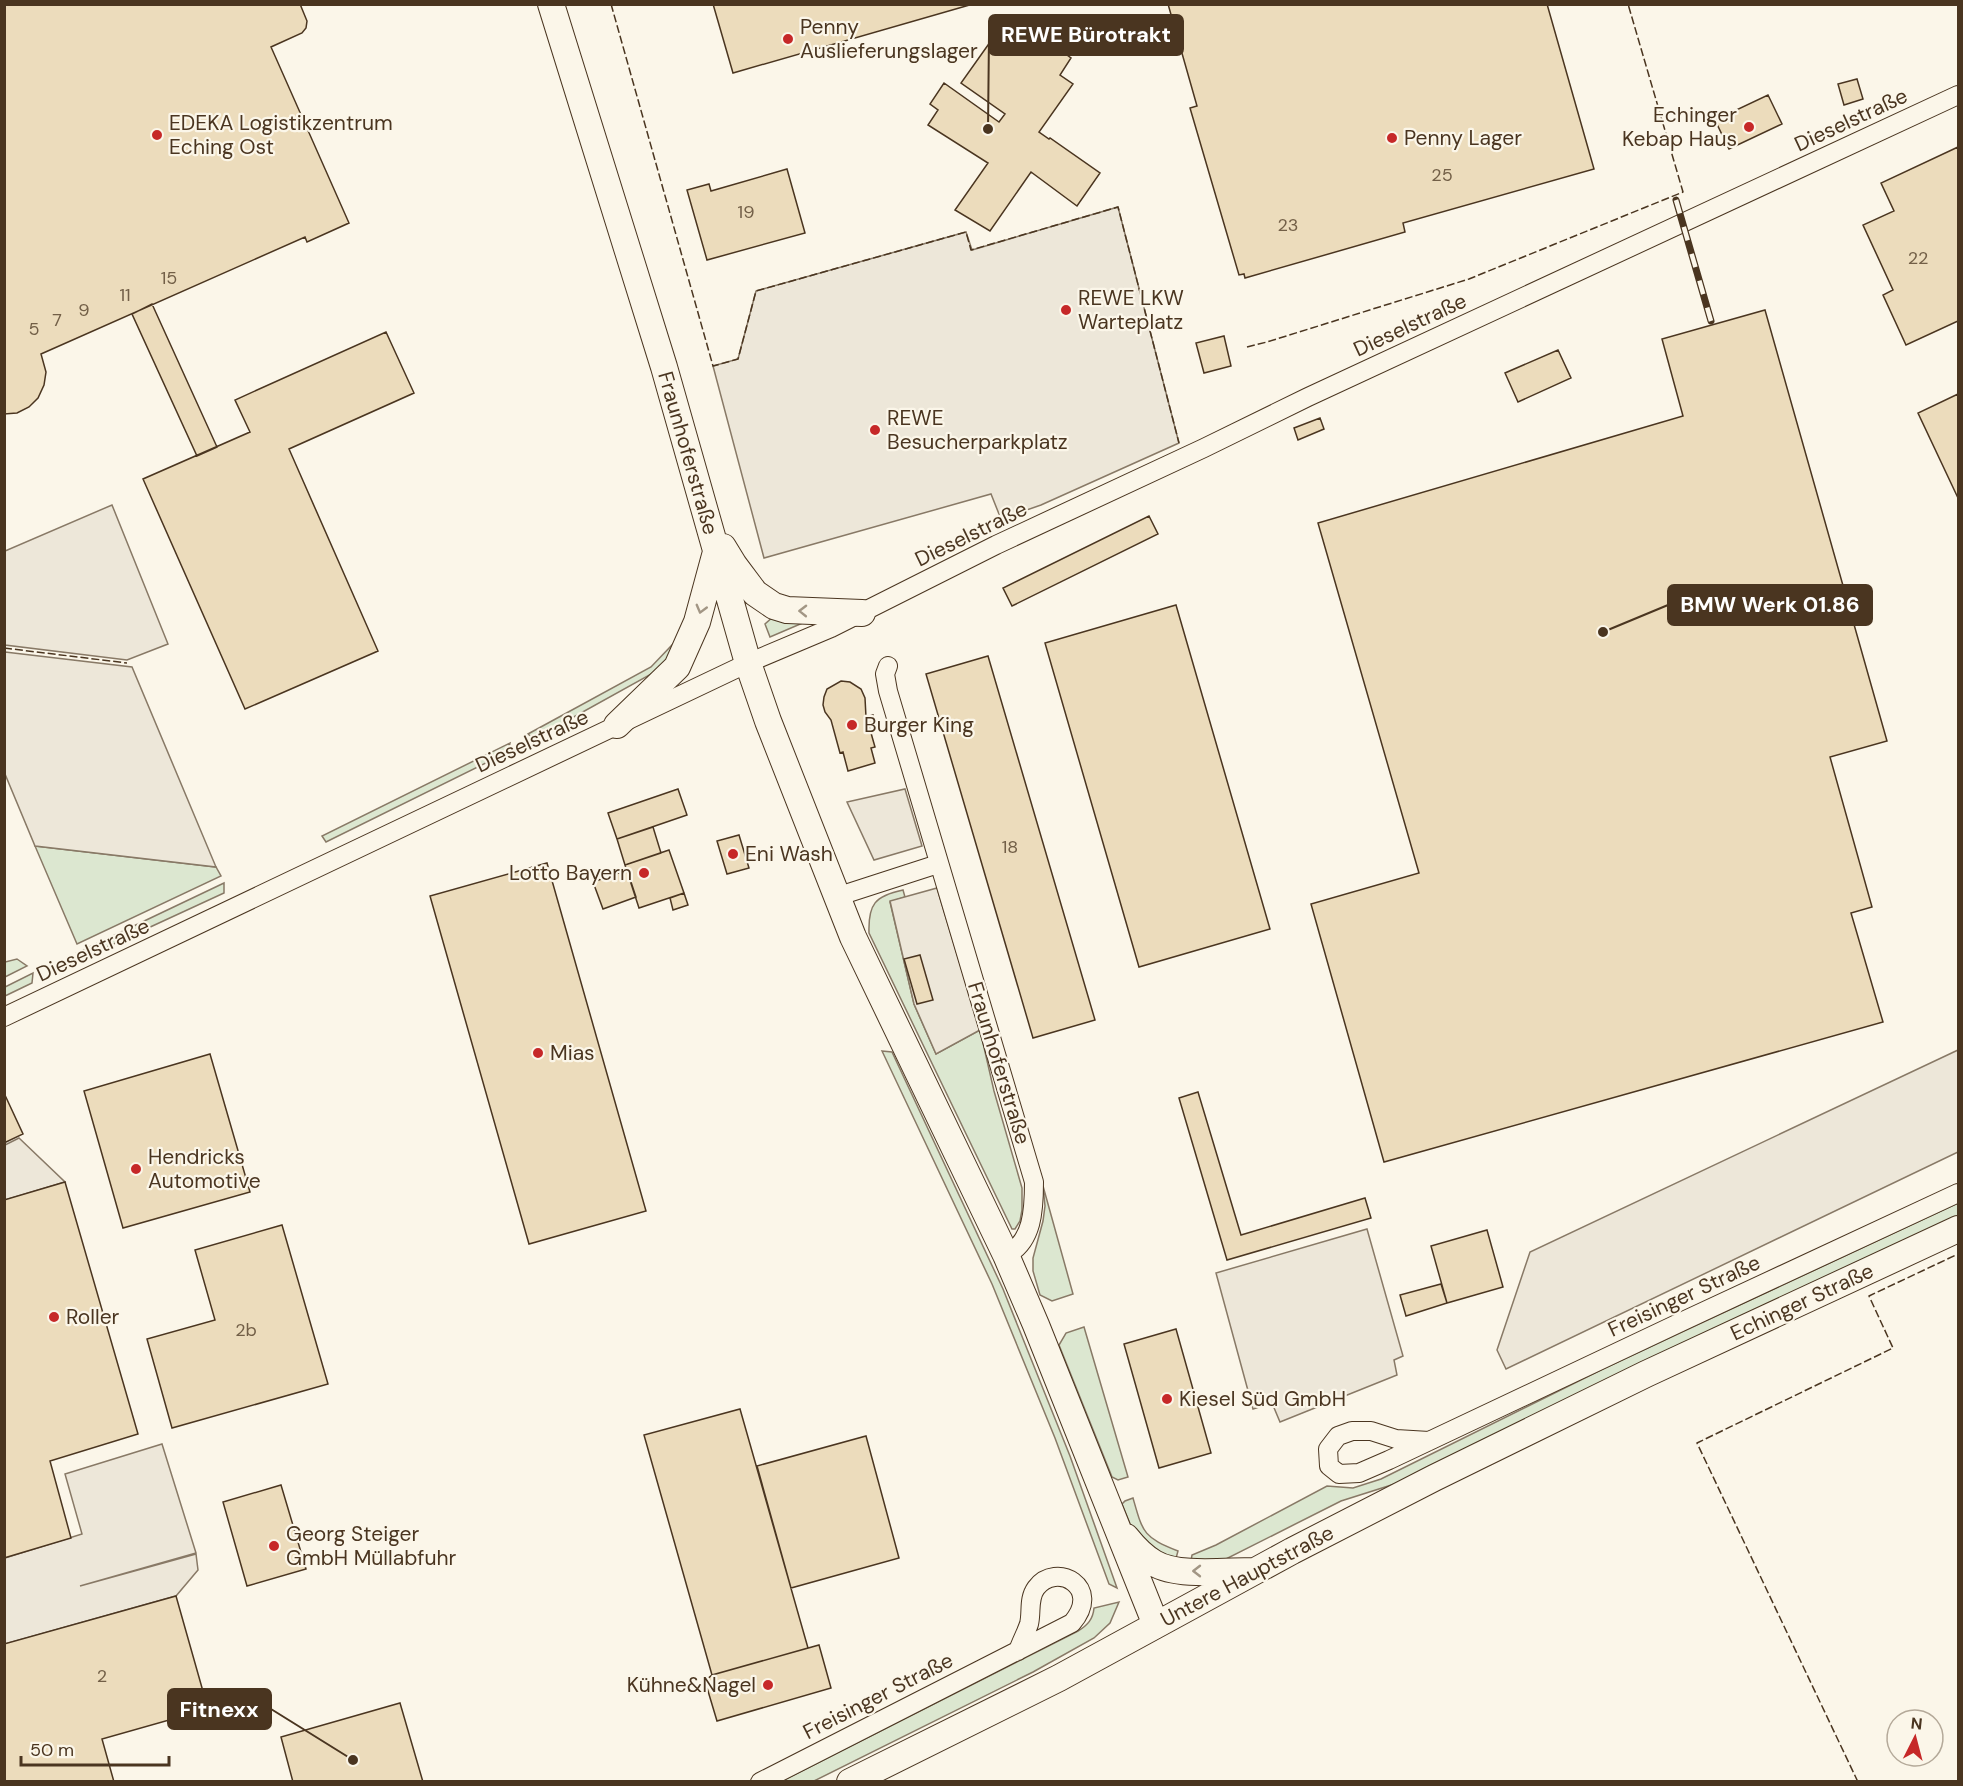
<svg xmlns="http://www.w3.org/2000/svg" width="1963" height="1786" font-family="'DM Sans',sans-serif">
<style>
.green{fill:#dce7d0;stroke:#887966;stroke-width:1.5}
.parking{fill:#ede7d9;stroke:#887966;stroke-width:1.5}
.building{fill:#ecdcbc;stroke:#4a3520;stroke-width:1.5}
.lines{fill:none;stroke-linecap:round;stroke-linejoin:round}
.street-casing{stroke:#4a3520;stroke-width:20}
.secondary-casing{stroke:#4a3520;stroke-width:28}
.street{stroke:#fbf6e9;stroke-width:18}
.secondary{stroke:#fbf6e9;stroke-width:26}
.rail-casing{stroke:#4a3520;stroke-width:7}
.rail{stroke:#fbf6e9;stroke-width:4.5;stroke-dasharray:14;stroke-linecap:butt}
.fence{stroke:#4a3520;stroke-width:1.5;stroke-dasharray:8 3;stroke-linecap:butt}
.oneway{stroke:#a29684}
.poi-dot{fill:#c62828;stroke:#fbf6e9;stroke-width:2}
.labels{text-anchor:middle;dominant-baseline:central;stroke-width:4.5;stroke-linejoin:round;paint-order:stroke}
.number-label{font-size:18px;fill:#725f47}
.poi-label{font-size:21px;fill:#4a3520;stroke:#fbf6e9;text-anchor:start}
.street-label{font-size:21px;fill:#4a3520;stroke:#fbf6e9}
.leader{fill:none;stroke:#4a3520;stroke-width:2}
.callout-dot{fill:#4a3520;stroke:#fbf6e9;stroke-width:2}
.callout{fill:#4a3520;stroke:#4a3520;stroke-width:2}
.callout-label{font-size:22px;text-anchor:middle;font-weight:bold;fill:#fff}
</style>
<rect width="100%" height="100%" fill="#fbf6e9"/>
<path class="green" d="M774,616L805,622L770,637L765,624Z
M673,644L678,646L668,660L655,672L534,739L528,734L651,667Z
M510,743L508,752L326,842L322,836Z
M35,846L216,867L221,876L77,944Z
M224,883V893L83,958L77,953Z
M903,890L905,897L890,902L914,1004L936,1054L980,1030L994,1091L1022,1188V1210L1020,1221L1015,1229H1012L869,933C868,904 875,896 903,890Z
M17,959L27,966L5,977V962Z
M33,973L32,983L5,996V987Z
M882,1051L892,1052L1003,1289L1070,1456L1117,1588L1109,1584L1055,1438L992,1284Z
M1043,1186L1073,1294L1052,1301L1040,1295L1033,1271V1258L1043,1221L1045,1206Z
M1958,1203V1217L1423,1475L1341,1501L1218,1563L1190,1566L1192,1555L1216,1545L1327,1486L1353,1488L1381,1479L1605,1368Z
M1084,1327L1128,1477L1118,1480L1112,1477L1059,1345L1066,1333Z
M1133,1498C1143,1533 1143,1537 1178,1551L1175,1562L1135,1536L1122,1504L1125,1501Z
M1119,1602L1110,1623L1094,1638L1033,1672L814,1781H782L1078,1631C1088,1625 1093,1619 1094,1608Z"/>
<path class="parking" d="M1118,207L1179,443L1041,505L1001,519L991,494L764,558L713,366L738,359L756,291L966,232L972,250Z
M112,505L168,644L127,660L5,645V551Z
M5,652L132,667L216,867L35,846L5,774Z
M905,789L922,846L874,860L847,802Z
M937,888L980,1030L936,1054L914,1004L890,901Z
M1958,1050V1152L1506,1369L1497,1350L1530,1252Z
M19,1138L65,1182L5,1200V1145Z
M1367,1229L1403,1356L1394,1360L1397,1375L1280,1422L1272,1403L1253,1409L1216,1273Z
M162,1444L196,1553L80,1586L196,1554L198,1570L176,1596L5,1644V1558L82,1534L65,1474Z"/>
<path class="building" d="M4,4H300L307,21L306,28L302,33L271,47L349,223L307,242L305,237L41,354L46,372L44,385L38,398L29,407L17,413L4,414Z
M713,4H973L733,73Z
M1168,4H1547L1594,169L1403,223L1405,232L1245,278L1244,274L1239,275L1190,108L1197,106Z
M1027,26L1071,58L1060,75L1073,84L1039,132L1049,139L1050,138L1100,173L1077,206L1031,172L990,231L955,210L988,163L928,125L938,110L930,104L944,83L999,122L1005,114L961,83L998,31L1004,29L1019,38Z
M1857,79L1863,99L1844,105L1838,84Z
M1768,95L1782,124L1729,149L1715,120Z
M1958,147V321L1906,345L1883,295L1893,290L1863,225L1894,211L1881,183Z
M787,169L805,233L707,260L687,190L709,184L711,191Z
M152,304L217,447L197,456L132,314Z
M1765,310L1887,741L1830,757L1872,907L1851,913L1883,1022L1384,1162L1311,904L1419,873L1318,523L1683,416L1662,339Z
M386,332L414,393L289,449L378,651L245,709L143,479L250,432L235,400Z
M1224,336L1231,366L1204,373L1196,343Z
M1558,350L1571,378L1518,402L1505,373Z
M1958,394V498L1918,413Z
M1320,418L1324,429L1298,440L1294,428Z
M1149,516L1158,534L1012,606L1003,588Z
M1176,605L1270,929L1139,967L1045,643Z
M988,656L1095,1020L1033,1038L926,674Z
M841,681L850,682L861,689L865,698L866,717L873,715L875,724L869,726L875,747L871,748L875,763L848,771L843,752L840,753L831,720L825,712L823,705L824,697L827,689Z
M678,789L687,815L617,839L608,813Z
M653,827L661,853L625,865L617,839Z
M739,835L749,868L727,874L717,841Z
M669,850L684,893L639,908L625,865Z
M547,863L646,1211L529,1244L430,896Z
M627,870L636,897L603,909L593,882Z
M684,893L688,905L673,910L670,898Z
M920,955L933,1000L917,1004L904,959Z
M210,1054L250,1192L123,1228L84,1091Z
M1198,1092L1241,1235L1365,1198L1371,1218L1227,1260L1179,1098Z
M4,1093L23,1134L4,1143Z
M65,1182L138,1434L50,1461L71,1538L4,1558V1200Z
M282,1225L328,1384L172,1428L147,1339L215,1320L195,1250Z
M1487,1230L1503,1287L1447,1303L1431,1246Z
M1441,1284L1447,1303L1406,1316L1400,1295Z
M1176,1329L1211,1453L1159,1468L1124,1344Z
M740,1409L808,1648L712,1675L644,1435Z
M866,1436L899,1558L791,1588L757,1466Z
M281,1485L306,1569L247,1586L223,1502Z
M176,1596L208,1709L102,1739L114,1782H4V1644Z
M819,1645L831,1688L717,1721L705,1681L712,1675Z
M400,1703L423,1782H293L281,1737Z"/>
<g class="lines">
<g class="street-casing">
<path id="street" d="M888,666L885,674L888,691L1034,1182C1034,1209 1033,1242 1006,1255
M836,897L938,864
M4,1017L748,663L831,628L996,545L1204,448L1308,397L1958,95
M1429,1441L1396,1439L1371,1431H1352L1338,1436L1328,1449L1329,1466L1339,1474L1359,1473L1389,1460L1681,1322L1958,1193
M760,1782L1072,1623C1103,1587 1056,1561 1036,1588C1028,1599 1032,1612 1029,1624C1026,1633 1021,1642 1018,1651"/>
</g>
<g class="secondary-casing">
<path id="secondary" d="M551,4L664,367L748,663L768,721L853,937L1006,1255L1036,1325L1156,1625
M723,547L734,565L755,593L774,606L787,610L862,613
M617,725L677,667L697,622L716,552
M1126,1537C1134,1547 1142,1556 1154,1563C1177,1577 1225,1571 1252,1571
M850,1782L1059,1678L1292,1551L1434,1478L1646,1374L1958,1229"/>
</g>
<use href="#street" class="street"/>
<use href="#secondary" class="secondary"/>
<g class="rail-casing">
<path id="rail" d="M1676,200L1711,321"/>
</g>
<use href="#rail" class="rail"/>
<path class="fence" d="M611,4L713,366L738,359L756,291L966,232L971,250L1118,207L1179,443
M1247,347L1267,342L1469,279L1683,192L1628,4
M4,648L127,663
M1858,1782L1697,1443L1893,1348L1869,1296L1958,1254"/>
</g>
<defs><path id="oneway-chevron" d="M-2-3.5L2.5 0L-2 3.5" fill="none" stroke-width="1.6" stroke-linecap="round" stroke-linejoin="round" transform="scale(1.5)"/></defs>
<g class="oneway">
<use href="#oneway-chevron" transform="translate(701 609) rotate(105)"/>
<use href="#oneway-chevron" transform="translate(803 611) rotate(-179)"/>
<use href="#oneway-chevron" transform="translate(1197 1571) rotate(-180)"/>
</g>
<g class="poi-dot">
<circle cx="788" cy="39" r="6"/>
<circle cx="1749" cy="127" r="6"/>
<circle cx="157" cy="135" r="6"/>
<circle cx="1392" cy="138" r="6"/>
<circle cx="1066" cy="310" r="6"/>
<circle cx="875" cy="430" r="6"/>
<circle cx="852" cy="725" r="6"/>
<circle cx="733" cy="854" r="6"/>
<circle cx="644" cy="873" r="6"/>
<circle cx="538" cy="1053" r="6"/>
<circle cx="136" cy="1169" r="6"/>
<circle cx="54" cy="1317" r="6"/>
<circle cx="1167" cy="1399" r="6"/>
<circle cx="274" cy="1546" r="6"/>
<circle cx="768" cy="1685" r="6"/>
</g>
<g class="labels">
<g class="number-label">
<text x="1442" y="175">25</text>
<text x="746" y="212">19</text>
<text x="1288" y="225">23</text>
<text x="1918" y="258">22</text>
<text x="169" y="278">15</text>
<text x="125" y="295">11</text>
<text x="84" y="310">9</text>
<text x="57" y="320">7</text>
<text x="34" y="329">5</text>
<text x="1010" y="847">18</text>
<text x="246" y="1330">2b</text>
<text x="102" y="1676">2</text>
</g>
<g class="poi-label">
<text x="800" y="27">Penny<tspan x="800" dy="24">Auslieferungslager</tspan></text>
<text x="1737" y="115" text-anchor="end">Echinger<tspan x="1737" dy="24">Kebap Haus</tspan></text>
<text x="169" y="123">EDEKA Logistikzentrum<tspan x="169" dy="24">Eching Ost</tspan></text>
<text x="1404" y="138">Penny Lager</text>
<text x="1078" y="298">REWE LKW<tspan x="1078" dy="24">Warteplatz</tspan></text>
<text x="887" y="418">REWE<tspan x="887" dy="24">Besucherparkplatz</tspan></text>
<text x="864" y="725">Burger King</text>
<text x="745" y="854">Eni Wash</text>
<text x="632" y="873" text-anchor="end">Lotto Bayern</text>
<text x="550" y="1053">Mias</text>
<text x="148" y="1157">Hendricks<tspan x="148" dy="24">Automotive</tspan></text>
<text x="66" y="1317">Roller</text>
<text x="1179" y="1399">Kiesel Süd GmbH</text>
<text x="286" y="1534">Georg Steiger<tspan x="286" dy="24">GmbH Müllabfuhr</tspan></text>
<text x="756" y="1685" text-anchor="end">Kühne&amp;Nagel</text>
</g>
<g class="street-label">
<text transform="translate(1851 120) rotate(-25)">Dieselstraße</text>
<text transform="translate(1410 325) rotate(-25)">Dieselstraße</text>
<text transform="translate(688 453) rotate(74)">Fraunhoferstraße</text>
<text transform="translate(971 534) rotate(-26)">Dieselstraße</text>
<text transform="translate(532 741) rotate(-25)">Dieselstraße</text>
<text transform="translate(93 950) rotate(-25)">Dieselstraße</text>
<text transform="translate(999 1063) rotate(73)">Fraunhoferstraße</text>
<text transform="translate(1684 1296) rotate(-25)">Freisinger Straße</text>
<text transform="translate(1802 1302) rotate(-25)">Echinger Straße</text>
<text transform="translate(1247 1576) rotate(-28)">Untere Hauptstraße</text>
<text transform="translate(878 1696) rotate(-27)">Freisinger Straße</text>
</g>
</g>
<path class="leader" d="M988 129L989 35M1603 632L1668 605M353 1760L271 1709"/>
<g class="callout-dot">
<circle cx="988" cy="129" r="6"/>
<circle cx="1603" cy="632" r="6"/>
<circle cx="353" cy="1760" r="6"/>
</g>
<g class="callout">
<rect x="989" y="15" width="194" height="40" rx="6"/>
<rect x="1668" y="585" width="204" height="40" rx="6"/>
<rect x="168" y="1689" width="103" height="40" rx="6"/>
</g>
<g class="callout-label">
<text x="1086" y="42">REWE Bürotrakt</text>
<text x="1770" y="612">BMW Werk 01.86</text>
<text x="219" y="1717">Fitnexx</text>
</g>
<rect width="1963" height="1786" fill="none" stroke="#4a3520" stroke-width="12"/>
<g transform="translate(1915 1738) rotate(6)"><circle r="28" fill="#fbf6e9" stroke="#b4a999" stroke-width="1.5"/>
<path d="M0-4.5L10 22L0 15L-10 22Z" fill="#c62828"/>
<text y="-9" font-size="16" font-weight="bold" text-anchor="middle" fill="#4a3520">N</text>
</g>
<path d="M21 1756v9h148v-9" fill="none" stroke="#4a3520" stroke-width="3"/>
<text x="30" y="1756" font-size="18" fill="#4a3520" stroke="#fbf6e9" stroke-width="4.5" paint-order="stroke">50 m</text>
</svg>
